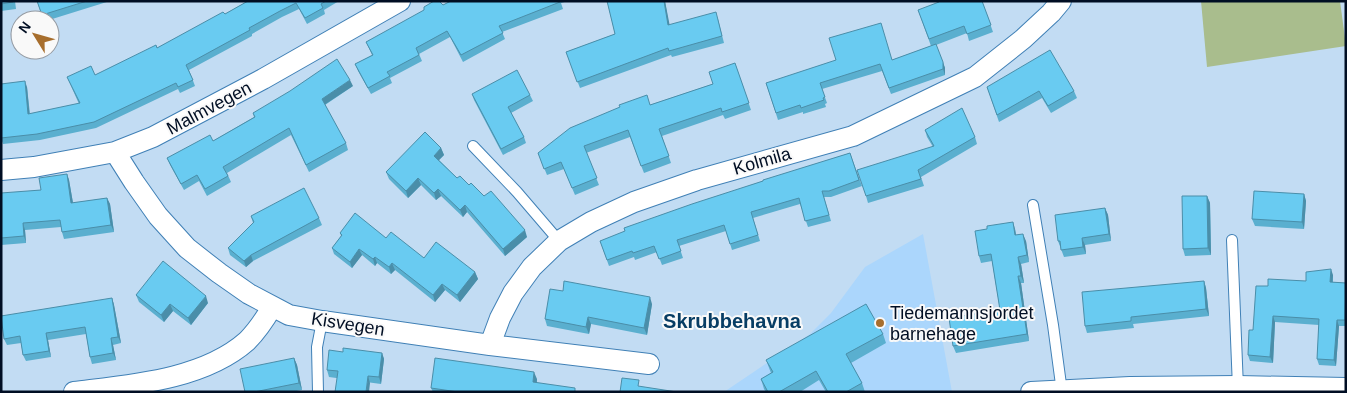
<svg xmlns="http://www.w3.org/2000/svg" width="1347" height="393" font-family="Helvetica,sans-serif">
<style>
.built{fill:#abd6fc}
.green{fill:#a9bd8d}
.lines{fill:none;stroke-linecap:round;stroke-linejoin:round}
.service-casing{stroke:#4080b6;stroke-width:12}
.minor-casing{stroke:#4080b6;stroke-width:22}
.service{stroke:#fff;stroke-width:10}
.minor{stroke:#fff;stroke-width:20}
.wall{fill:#5aafcf}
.shaded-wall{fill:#4a8ea9}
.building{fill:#69cbf1;stroke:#4a8ea9}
.poi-dot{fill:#a76e2d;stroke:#f9f9f9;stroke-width:2}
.labels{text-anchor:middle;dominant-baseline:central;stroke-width:4;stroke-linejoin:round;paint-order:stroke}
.street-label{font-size:18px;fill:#000e23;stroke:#f9f9f9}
.poi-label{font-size:18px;fill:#000e23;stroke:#f9f9f9;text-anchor:start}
.quarter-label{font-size:20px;font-weight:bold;fill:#073d64;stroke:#f9f9f9}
</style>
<rect width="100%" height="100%" fill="#c2dcf3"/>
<path class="built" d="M923,234L952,392H724L810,334L831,313L865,267Z"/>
<path class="green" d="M1201,1H1340L1346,46L1207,67Z"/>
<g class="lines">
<g class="service-casing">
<path id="service" d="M473,146L517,192L559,241
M1033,205L1053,325L1062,392
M1232,240L1238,388
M318,392L317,347L322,321"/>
</g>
<g class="minor-casing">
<path id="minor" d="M115,152L134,182L158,216L187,248L219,273L249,294L289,315L322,321L490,345L649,364
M1,170L34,167L115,152L153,137L263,79L400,1
M490,345L500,318L513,293L532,267L559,241L591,222L634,202L697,180L853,136L975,77L1023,39L1051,13L1061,1
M74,392C130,385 203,380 247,341C257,331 265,319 272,307
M1031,392L1130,387L1238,386L1346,388"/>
</g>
<use href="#service" class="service"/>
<use href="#minor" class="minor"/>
</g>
<path class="wall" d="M1,1H15L16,9L1,11Z
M37,1H110L49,20H43Z
M248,1H339L324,10L325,14L307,24L299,9L282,17L252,34V36L189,70L195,86L180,93L178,89L96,128L40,140L3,144L1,138L27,87L30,114L79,104L67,77L95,75L157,48L225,14Z
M451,1H568L561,3L563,9L502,32L505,39L463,62L450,37L419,54L422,61L390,78L392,83L371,94L358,71L355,64L372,55L366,42Z
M607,1H665L669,25L718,19L724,43L672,57L671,55L580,88L566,52L615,34Z
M982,1L993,32L969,41L967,33L936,45L945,68V75L891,94L882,71L822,89L827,103L825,104L826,107L803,114V112L778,120L766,83L892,60L931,46L918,10Z
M735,63L751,110L725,119L723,115L662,136L671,163L644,173L630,137L586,153L599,185L575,195L564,169L547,175L538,153L650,105L713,84Z
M353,86L325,105L346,143L348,150L309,172L291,135L227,173L231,182L207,196L199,181L184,190L170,165L167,158L213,141L254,117L253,113Z
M987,87L1074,91L1077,98L1051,113L1042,98L999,122Z
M472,94L530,95L533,101L511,113L524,137L526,143L503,155L474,100Z
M925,130L975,137L977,144L921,177L924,186L868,203L866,196L933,147L927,137Z
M441,148L444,155L439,160L457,178L469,185L484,196L527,237L505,256L467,212L463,217L441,196L436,200L421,185L408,198L389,179L386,172Z
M850,153L862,186L831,197H824L831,221L808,227L800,204L753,218L760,241L732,250L726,231L679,246L683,258L662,265L657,252L635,260L634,257L609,266L600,241L763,181Z
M67,174L69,180L73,203L107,198L110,204L114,232L64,239L62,232L61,227L25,230L26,243L1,245V194L41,190Z
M1304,194L1306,201L1304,229L1255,226L1252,219Z
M1207,196L1210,203L1211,255L1185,256L1183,249Z
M1105,208L1108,215L1111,241L1085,245L1086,254L1064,257L1058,241Z
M251,216L319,218L322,225L253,261L246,267L230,255L228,248L253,223Z
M1015,229L1016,235L1026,241L1029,262L1021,264L1024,283H1021L1029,341L956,353L953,346L1000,310L992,261L981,263L979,256Z
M340,233L386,238L424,258L475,272L478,279L460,302L445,290L435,302L395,270L391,274L377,263L375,266L362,255L352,268L334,254L332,248L341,236Z
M1333,275V282L1346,283V326H1339L1336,366L1319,365L1317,359L1319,325L1275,322L1273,363L1250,361L1248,355L1253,330L1306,281Z
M1204,281L1206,288L1209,316L1133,324L1134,328L1087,333L1085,326Z
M136,295L208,303L191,325L173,311L164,322L139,302Z
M112,298L114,305L121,343L113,345L116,360L92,364L90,357L86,334L48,340L51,357L26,361L23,355L21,343L7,345L4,339Z
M652,304L647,335L591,324L589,334L547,326L545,319Z
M883,334L886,343L851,363L862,383L865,392H826L819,380L800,392H766L764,389L761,379L771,373L766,360Z
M343,352L382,353L384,359L381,384L329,377L327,370Z
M294,358L297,365L302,390L291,392H245Z
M537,379V383L577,392H433L431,388Z"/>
<path class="shaded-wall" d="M664,1H665L671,32L668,25Z
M943,62L945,68V75L943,69Z
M350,80L353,86L324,105L322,99Z
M25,81L27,87L30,120L28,114Z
M441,148L444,155L436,163L434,156Z
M67,174L69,180L74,209L71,203Z
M418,178L421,185L408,198L406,191Z
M438,189L441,196L436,200L434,193Z
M1304,194L1306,201L1304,229L1302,222Z
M1207,196L1210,203L1211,255L1208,248Z
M107,198L110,204L114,232L111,225Z
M465,205L467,212L463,217L460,210Z
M1105,208L1108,215L1111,241L1109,234Z
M1013,222L1015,229L1017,242L1015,235Z
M23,223L25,230L26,243L24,236Z
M525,230L527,237L505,256L503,249Z
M1023,234L1026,241L1029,262L1027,255Z
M1082,238L1085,245L1086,254L1083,247Z
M359,249L362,255L352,268L350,262Z
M251,255L253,261L246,267L244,261Z
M375,257L377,263L375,266L373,259Z
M1018,257L1021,264L1024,283L1021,276Z
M392,263L395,270L391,274L389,267Z
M1331,269L1333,275L1332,288L1330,282Z
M475,272L478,279L460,302L457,295Z
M1018,276L1021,283L1029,341L1027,334Z
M1204,281L1206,288L1209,316L1206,309Z
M442,284L445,290L435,302L433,295Z
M206,296L208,303L191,325L188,318Z
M650,297L652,304L647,335L644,328Z
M112,298L114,305L121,343L118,337Z
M170,304L173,311L164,322L161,315Z
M1273,316L1275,322L1273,363L1270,357Z
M588,317L591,324L589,334L586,327Z
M1337,320L1339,326L1336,366L1334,360Z
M46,333L48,340L51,357L49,351Z
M111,338L113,345L116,360L113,353Z
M382,353L384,359L381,384L379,377Z
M294,358L297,365L302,390L299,383Z
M534,372L537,379L536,389L533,382Z
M368,376L370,383L369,392H366Z"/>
<path class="building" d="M1,1H13V2L1,4Z
M37,1H87L42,15Z
M248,1H326L321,4L323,8L305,18L296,3L280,11L249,28L250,30L186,65L193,80L178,87L176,83L94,122L37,134L1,138V84L25,81L28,114L80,103L67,77L91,66L95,75L156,45L157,48L223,12L225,14Z
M434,1H439L443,5L451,1H560V2L499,26L503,33L461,55L447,31L416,48L419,55L387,72L390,76L368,88L355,64L373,55L366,42L424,10V7Z
M607,1H664L668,25L716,12L722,36L669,51L668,48L577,82L566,52L615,34Z
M938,1H982L991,25L967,34L964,26L929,39L918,10L939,2Z
M881,23L892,60L936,44L943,62V69L889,88L880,64L820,83L825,97L823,98L824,100L801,108L800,105L776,113L766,83L836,60L829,38Z
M1050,50L1074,91L1048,106L1039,91L997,115L987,87Z
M337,59L350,80L322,99L346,143L306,165L289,128L223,167L228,176L205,189L197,175L181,184L167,158L210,135L213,141L255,117L253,113L290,91Z
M735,63L749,103L722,112L721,108L659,129L669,156L641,166L628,130L584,146L597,178L572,188L561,162L544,169L538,153L570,128L620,107L619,105L647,95L650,105L713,84L709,72Z
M517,70L530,95L508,107L524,137L501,149L472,94Z
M962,108L975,137L918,170L921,179L866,196L857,170L934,146L925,130Z
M425,132L441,148L434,156L457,178L460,176L469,185L471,183L484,196L491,191L525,230L503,249L465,205L460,210L438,189L434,193L418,178L406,191L386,172Z
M850,153L859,180L829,191H822L829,215L805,221L799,198L751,212L758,235L730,244L724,225L677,240L681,251L659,259L654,246L633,253L632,251L607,260L600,241L625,231L624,228L692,204L763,181V180Z
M67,174L71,203L107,198L111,225L62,232L60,220L23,223L24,236L1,238V193L41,190L39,178Z
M304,188L319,218L251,255L244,261L228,248L254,222L251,216Z
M1254,191L1304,194L1302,222L1252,219Z
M1182,196H1207L1208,248L1183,249Z
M1105,208L1109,234L1082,238L1083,247L1061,250L1060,241H1058L1055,215Z
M355,213L386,238L391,232L424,258L436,242L475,272L457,295L442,284L433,295L392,263L389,267L375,257L373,259L359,249L350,262L332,248L342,235L340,233Z
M1013,222L1015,235L1023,234L1027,255L1018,257L1021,276H1018L1027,334L953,346L949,318L1000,310L991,254L979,256L975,231L987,229V226Z
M163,261L206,296L188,318L170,304L161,315L136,295Z
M1331,269L1330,282L1346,283L1345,320H1337L1334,360L1317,359L1319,319L1273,316L1270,357L1248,355L1249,330H1253L1256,286H1268V279L1306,281V272Z
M564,281L650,297L644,328L588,317L586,327L545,319L550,289L563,291Z
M1204,281L1206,309L1131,317V321L1085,326L1082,292Z
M112,298L118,337L111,338L113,353L90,357L85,327L46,333L49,351L23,355L20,336L4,339L1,316Z
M866,304L883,334L846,354L862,383L846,392H828L816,371L779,392H768L761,379L773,372L766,360Z
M343,348L382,353L379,377L368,376L366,392H335L338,371L327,370L329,350L343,352Z
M294,358L299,383L254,392H245L240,369Z
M435,358L534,372L533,382L575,388V392H458L431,388Z
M622,378L639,380L638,386L677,392H620Z"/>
<circle class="poi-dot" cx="880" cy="323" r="5"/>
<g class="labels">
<g class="street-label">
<text transform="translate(209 108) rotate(-28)">Malmvegen</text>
<text transform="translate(762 161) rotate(-16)">Kolmila</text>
<text transform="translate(348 324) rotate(9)">Kisvegen</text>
</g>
<g class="poi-label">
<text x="890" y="313">Tiedemannsjordet<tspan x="890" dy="21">barnehage</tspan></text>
</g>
<g class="quarter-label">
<text x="732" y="321">Skrubbehavna</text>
</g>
</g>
<rect width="1347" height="393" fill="none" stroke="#000e23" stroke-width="5"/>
<g transform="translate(35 35) rotate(307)"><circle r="24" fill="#f9f9f9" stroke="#959ba3"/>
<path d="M0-4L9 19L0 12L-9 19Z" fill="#a76e2d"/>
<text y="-8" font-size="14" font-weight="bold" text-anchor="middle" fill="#000e23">N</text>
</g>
</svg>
